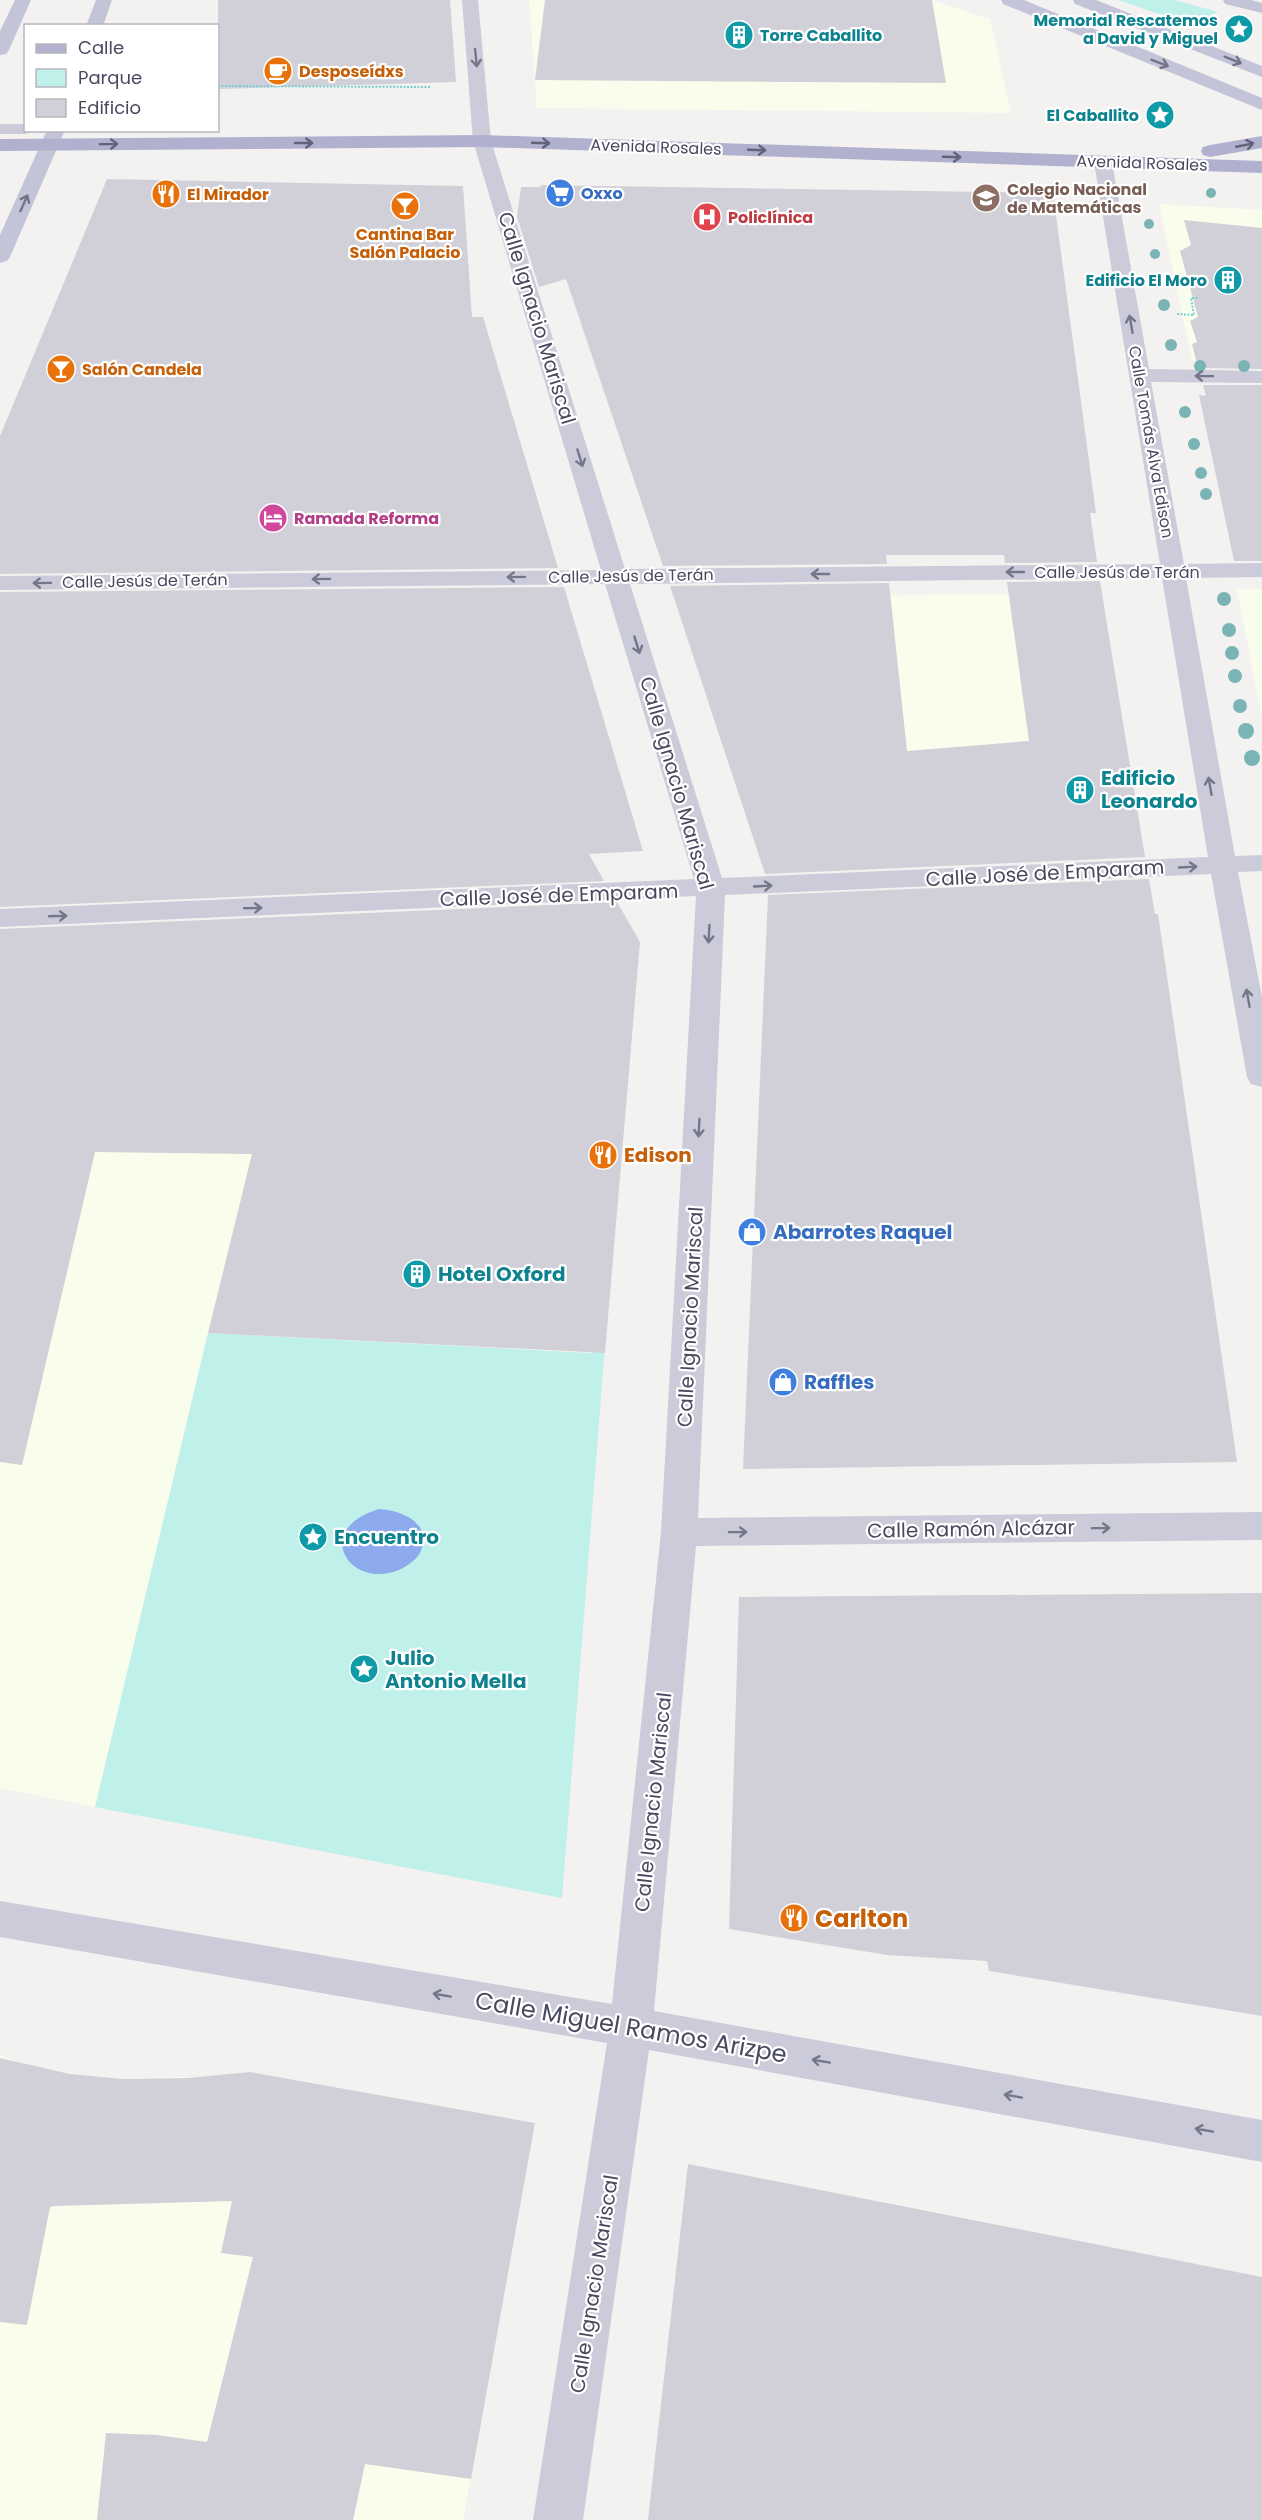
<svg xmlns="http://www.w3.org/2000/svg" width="1262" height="2520" font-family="Poppins,sans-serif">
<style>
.commercial{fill:#f9fdec}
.green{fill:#c0f0ea}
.water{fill:#8daaed}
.building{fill:#d1d0d8}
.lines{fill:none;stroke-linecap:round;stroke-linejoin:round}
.path{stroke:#77cfcf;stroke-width:2;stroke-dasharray:2 1.5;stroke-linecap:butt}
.lane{fill:#cbcbda;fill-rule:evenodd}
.street{fill:#cbcbda;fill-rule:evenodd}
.secondary{fill:#c4c4d9;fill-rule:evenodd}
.primary{fill:#b1b1cf;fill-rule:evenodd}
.tree{fill:#7ab4b4}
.oneway{stroke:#76768a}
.oneway2{stroke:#73748a}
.oneway3{stroke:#62637b}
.labels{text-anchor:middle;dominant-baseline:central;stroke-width:4.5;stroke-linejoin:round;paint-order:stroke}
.far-culture-label{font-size:16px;font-weight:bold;fill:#0d838f;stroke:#fff;text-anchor:end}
.far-food-label{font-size:16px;font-weight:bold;fill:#c56008;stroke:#fff;text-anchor:start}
.far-street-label{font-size:16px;fill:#48495f;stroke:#fff}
.far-education-label{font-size:16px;font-weight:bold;fill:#785e54;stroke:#fff;text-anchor:start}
.far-shop-label{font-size:16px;font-weight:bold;fill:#366cbe;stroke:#fff;text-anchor:start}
.far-health-label{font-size:16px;font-weight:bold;fill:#be3a42;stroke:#fff;text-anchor:start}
.far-hotel-label{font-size:16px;font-weight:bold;fill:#b23c85;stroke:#fff;text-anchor:start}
.street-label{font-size:20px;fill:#48495f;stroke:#fff}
.culture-label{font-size:20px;font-weight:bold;fill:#0d838f;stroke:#fff;text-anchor:start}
.food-label{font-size:20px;font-weight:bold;fill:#c56008;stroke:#fff;text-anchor:start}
.shop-label{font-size:20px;font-weight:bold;fill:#366cbe;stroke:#fff;text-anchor:start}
.near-food-label{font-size:24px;font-weight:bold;fill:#c56008;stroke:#fff;text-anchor:start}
.near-street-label{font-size:24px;fill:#48495f;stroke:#fff}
</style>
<rect width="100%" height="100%" fill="#f3f2f1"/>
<path class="commercial" d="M529,0H931L990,19L1011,113L537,108Z
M1159,204L1262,210V361L1192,360Z
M1237,589H1262V716L1253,672Z
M1102,593L1141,831L757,850L674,598Z
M0,956L605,1346L591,1353L208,1333L95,1807L0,1788Z
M0,2055L20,2063L70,2074L123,2079L218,2076L250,2072L535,2123L463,2520H0Z"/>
<path class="green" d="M1118,0H1175L1218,12L1189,24Z
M208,1333L591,1353L605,1346L562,1898L95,1807Z"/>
<path class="water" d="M379,1509C402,1510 434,1524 420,1553C415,1561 407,1566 399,1570C348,1590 312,1529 379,1509Z"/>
<path class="building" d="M218,0H450L456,82L218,89Z
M545,0H932L946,83L535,80Z
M107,179L463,186L472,317H483L558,568L0,574V436Z
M540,185L1053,193L1096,513H1090L1097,562L1005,563L1004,555H886L887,564L663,566L566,279L539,287L517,217L521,187H541Z
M1184,220L1262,228V369L1198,368L1192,344L1197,342L1190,321L1198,317L1180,251L1191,245Z
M1203,385H1262V561H1234L1199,395L1206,396Z
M1100,581L1145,857L765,874L670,586L889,583L907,751L1029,741L1007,582Z
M564,587L643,851L589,854L604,881L0,907V592Z
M1149,879L1155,914H1158L1237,1462L743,1469L768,895Z
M617,902L640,942L605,1353L208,1333L252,1154L95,1152L22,1465L0,1462V929Z
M1262,1593V2016L989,1971L987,1961L887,1955L729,1929L739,1597Z
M0,2058L70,2074L123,2079L187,2078L250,2072L535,2123L471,2479L365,2464L353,2520H97L106,2433L157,2435L207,2442L253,2257L221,2253L232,2201L55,2206L50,2207L27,2325L0,2322Z
M688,2164L1262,2277V2520H648Z"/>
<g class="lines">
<path class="path" d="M218,86L430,87
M1177,314L1194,315L1191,298H1198"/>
<path class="lane" d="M0,124H26V130H33L26,134H0Z"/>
<path class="street" d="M462,0H478L491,141L625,569L1160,564L1094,162L1096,158H1110L1112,162L1149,369L1262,371V383L1151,382L1184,564L1262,563V577L1186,578L1235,856L1262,855V871L1238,872L1262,997V1087L1251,1084L1247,1077L1211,874L725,895L698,1518L1262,1512V1540L696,1546L654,2011L1262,2120V2162L649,2050L583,2520H533L607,2043L0,1937V1901L612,2004L661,1532L696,896L0,927V909L694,879L605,584L0,590V576L601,570L473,141ZM1162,578L1208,857L722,878L630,584Z"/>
<path class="secondary" d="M15,0H31L9,50L6,54L0,55V31Z
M96,0H112L103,26H86Z
M1001,0H1024L1262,98V110L1003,4Z
M1073,0H1096L1262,66V77L1075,4Z
M1223,0H1251L1262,3V13L1225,4Z
M47,130H65L10,257L7,261L0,263V235Z"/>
<path class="primary" d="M482,135L1262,161V173L482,147L0,151V139Z
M1262,136V148L1210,157L1203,155L1201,151L1203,147L1210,145Z"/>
</g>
<g class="tree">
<circle cx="1211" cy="193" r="5"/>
<circle cx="1149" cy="224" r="5"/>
<circle cx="1155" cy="254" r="5"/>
<circle cx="1164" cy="305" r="6"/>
<circle cx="1171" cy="345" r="6"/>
<circle cx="1200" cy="366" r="6"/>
<circle cx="1244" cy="366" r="6"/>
<circle cx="1185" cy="412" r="6"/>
<circle cx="1194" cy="444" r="6"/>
<circle cx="1201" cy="473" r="6"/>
<circle cx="1206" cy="494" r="6"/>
<circle cx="1224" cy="599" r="7"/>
<circle cx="1229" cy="630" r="7"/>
<circle cx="1232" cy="653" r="7"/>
<circle cx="1235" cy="676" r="7"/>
<circle cx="1240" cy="706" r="7"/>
<circle cx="1246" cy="731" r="8"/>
<circle cx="1252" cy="758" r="8"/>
</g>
<defs><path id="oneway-shaft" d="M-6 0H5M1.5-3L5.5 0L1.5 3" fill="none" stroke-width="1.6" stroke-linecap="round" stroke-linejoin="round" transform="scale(1.5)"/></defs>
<g class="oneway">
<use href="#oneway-shaft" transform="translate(476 58) rotate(84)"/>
<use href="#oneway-shaft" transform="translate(1131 324) rotate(-100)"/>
<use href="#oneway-shaft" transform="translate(1204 376) rotate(-179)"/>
<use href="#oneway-shaft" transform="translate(580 458) rotate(73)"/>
<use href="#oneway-shaft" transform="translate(1015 572) rotate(180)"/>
<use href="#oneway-shaft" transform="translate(820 574) rotate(180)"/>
<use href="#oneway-shaft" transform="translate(516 577) rotate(179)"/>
<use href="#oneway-shaft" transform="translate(321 579) rotate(179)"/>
<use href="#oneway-shaft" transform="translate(42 583) rotate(179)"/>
<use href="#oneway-shaft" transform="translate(637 645) rotate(73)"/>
<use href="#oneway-shaft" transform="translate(1210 786) rotate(-100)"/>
<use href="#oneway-shaft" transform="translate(1188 867) rotate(-3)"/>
<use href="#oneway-shaft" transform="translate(763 886) rotate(-3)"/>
<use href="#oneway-shaft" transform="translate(253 908) rotate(-2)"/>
<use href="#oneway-shaft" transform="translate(58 916) rotate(-2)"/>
<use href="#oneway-shaft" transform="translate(709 934) rotate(93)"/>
<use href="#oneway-shaft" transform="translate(1248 998) rotate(-100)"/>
<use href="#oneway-shaft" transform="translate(699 1128) rotate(93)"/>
<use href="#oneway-shaft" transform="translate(1101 1528) rotate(-1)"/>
<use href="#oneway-shaft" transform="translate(738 1532) rotate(-1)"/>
<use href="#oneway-shaft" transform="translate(442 1995) rotate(-170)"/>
<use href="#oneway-shaft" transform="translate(821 2061) rotate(-170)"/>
<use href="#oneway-shaft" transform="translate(1013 2096) rotate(-170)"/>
<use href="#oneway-shaft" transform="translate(1204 2130) rotate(-170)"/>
</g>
<g class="oneway2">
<use href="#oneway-shaft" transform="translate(1233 60) rotate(22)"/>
<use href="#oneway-shaft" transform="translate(1160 63) rotate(21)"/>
<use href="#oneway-shaft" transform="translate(24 203) rotate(-66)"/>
</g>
<g class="oneway3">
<use href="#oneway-shaft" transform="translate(304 143)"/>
<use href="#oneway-shaft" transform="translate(541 143) rotate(2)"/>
<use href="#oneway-shaft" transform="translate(109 144) rotate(-1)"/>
<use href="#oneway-shaft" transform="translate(1245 145) rotate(-11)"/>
<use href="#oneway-shaft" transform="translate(757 150) rotate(2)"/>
<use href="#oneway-shaft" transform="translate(952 157) rotate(2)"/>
</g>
<defs>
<g id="sight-disc" transform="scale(1.5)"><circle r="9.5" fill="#0f9aa8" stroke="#fff"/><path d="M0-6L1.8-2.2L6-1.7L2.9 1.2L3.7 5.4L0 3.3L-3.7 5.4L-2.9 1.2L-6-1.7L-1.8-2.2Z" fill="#fff"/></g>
<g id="building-disc" transform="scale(1.5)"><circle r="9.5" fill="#0f9aa8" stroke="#fff"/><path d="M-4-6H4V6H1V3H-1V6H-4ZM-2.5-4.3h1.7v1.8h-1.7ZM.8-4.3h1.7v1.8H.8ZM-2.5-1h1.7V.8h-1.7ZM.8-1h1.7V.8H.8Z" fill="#fff"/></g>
<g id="cafe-disc" transform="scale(1.5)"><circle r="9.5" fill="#e8710a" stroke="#fff"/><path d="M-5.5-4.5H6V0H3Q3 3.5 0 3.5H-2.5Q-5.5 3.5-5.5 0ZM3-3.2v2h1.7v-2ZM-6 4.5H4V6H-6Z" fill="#fff"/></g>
<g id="supermarket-disc" transform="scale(1.5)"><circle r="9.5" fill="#3f7fe0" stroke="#fff"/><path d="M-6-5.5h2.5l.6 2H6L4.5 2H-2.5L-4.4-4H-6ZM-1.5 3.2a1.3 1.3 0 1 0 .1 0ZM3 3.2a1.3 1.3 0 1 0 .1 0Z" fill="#fff"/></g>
<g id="restaurant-disc" transform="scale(1.5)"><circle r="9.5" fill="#e8710a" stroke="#fff"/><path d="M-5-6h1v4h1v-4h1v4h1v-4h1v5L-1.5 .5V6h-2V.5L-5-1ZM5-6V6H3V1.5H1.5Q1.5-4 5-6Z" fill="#fff"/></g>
<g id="school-disc" transform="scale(1.5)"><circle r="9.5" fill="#8d6e63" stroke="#fff"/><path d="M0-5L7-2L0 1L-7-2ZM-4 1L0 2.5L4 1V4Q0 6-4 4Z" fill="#fff"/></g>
<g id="bar-disc" transform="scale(1.5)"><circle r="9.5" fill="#e8710a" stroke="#fff"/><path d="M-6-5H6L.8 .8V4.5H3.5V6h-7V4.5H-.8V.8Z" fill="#fff"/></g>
<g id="hospital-disc" transform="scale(1.5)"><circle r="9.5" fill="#e0444e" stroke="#fff"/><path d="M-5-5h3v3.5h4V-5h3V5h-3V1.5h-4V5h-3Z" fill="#fff"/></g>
<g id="hotel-disc" transform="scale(1.5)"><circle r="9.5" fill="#d1479c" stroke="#fff"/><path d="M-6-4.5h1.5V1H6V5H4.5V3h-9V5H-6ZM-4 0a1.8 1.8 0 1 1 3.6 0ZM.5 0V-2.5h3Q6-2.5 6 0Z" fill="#fff"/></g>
<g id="shop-disc" transform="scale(1.5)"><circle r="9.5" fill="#3f7fe0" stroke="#fff"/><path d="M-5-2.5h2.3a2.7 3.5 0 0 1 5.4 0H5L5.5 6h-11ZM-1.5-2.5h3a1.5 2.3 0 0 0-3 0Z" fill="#fff"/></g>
</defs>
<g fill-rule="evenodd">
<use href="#sight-disc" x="1239" y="29"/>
<use href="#building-disc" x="739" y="35"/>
<use href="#cafe-disc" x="278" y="71"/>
<use href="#sight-disc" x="1160" y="115"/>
<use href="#supermarket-disc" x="560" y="193"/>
<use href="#restaurant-disc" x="166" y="194"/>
<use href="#school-disc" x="986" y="198"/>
<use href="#bar-disc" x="405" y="206"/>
<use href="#hospital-disc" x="707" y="217"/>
<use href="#building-disc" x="1228" y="280"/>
<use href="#bar-disc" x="61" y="369"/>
<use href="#hotel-disc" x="273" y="518"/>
<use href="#building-disc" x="1080" y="790"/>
<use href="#restaurant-disc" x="603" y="1155"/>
<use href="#shop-disc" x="752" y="1232"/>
<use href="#building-disc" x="417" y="1274"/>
<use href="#shop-disc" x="783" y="1382"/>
<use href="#sight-disc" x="313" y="1537"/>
<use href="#sight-disc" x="364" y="1669"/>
<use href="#restaurant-disc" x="794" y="1918"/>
</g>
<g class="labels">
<g class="far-culture-label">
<text x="1218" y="20">Memorial Rescatemos<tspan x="1218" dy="18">a David y Miguel</tspan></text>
<text x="760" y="35" text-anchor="start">Torre Caballito</text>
<text x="1139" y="115">El Caballito</text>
<text x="1207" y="280">Edificio El Moro</text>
</g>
<g class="far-food-label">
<text x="299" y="71">Desposeídxs</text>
<text x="187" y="194">El Mirador</text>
<text x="405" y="234" text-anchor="middle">Cantina Bar<tspan x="405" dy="18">Salón Palacio</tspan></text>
<text x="82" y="369">Salón Candela</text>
</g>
<g class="far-street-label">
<text transform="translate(656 147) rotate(2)">Avenida Rosales</text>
<text transform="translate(1142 163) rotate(2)">Avenida Rosales</text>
<text transform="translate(1151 442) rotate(80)">Calle Tomás Alva Edison</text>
<text x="1117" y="572">Calle Jesús de Terán</text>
<text transform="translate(631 576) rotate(-1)">Calle Jesús de Terán</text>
<text transform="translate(145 581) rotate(-1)">Calle Jesús de Terán</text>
</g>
<g class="far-education-label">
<text x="1007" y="189">Colegio Nacional<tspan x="1007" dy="18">de Matemáticas</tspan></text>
</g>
<g class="far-shop-label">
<text x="581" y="193">Oxxo</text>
</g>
<g class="far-health-label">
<text x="728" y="217">Policlínica</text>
</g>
<g class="far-hotel-label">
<text x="294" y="518">Ramada Reforma</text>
</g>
<g class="street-label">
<text transform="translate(537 318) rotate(73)">Calle Ignacio Mariscal</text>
<text transform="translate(677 783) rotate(74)">Calle Ignacio Mariscal</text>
<text transform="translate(1045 873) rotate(-3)">Calle José de Emparam</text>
<text transform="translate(559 895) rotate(-2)">Calle José de Emparam</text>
<text transform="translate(690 1317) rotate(-87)">Calle Ignacio Mariscal</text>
<text transform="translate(971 1529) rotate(-1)">Calle Ramón Alcázar</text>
<text transform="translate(653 1802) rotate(-84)">Calle Ignacio Mariscal</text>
<text transform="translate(594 2284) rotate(-81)">Calle Ignacio Mariscal</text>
</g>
<g class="culture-label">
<text x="1101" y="778">Edificio<tspan x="1101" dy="23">Leonardo</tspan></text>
<text x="438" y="1274">Hotel Oxford</text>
<text x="334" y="1537">Encuentro</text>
<text x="385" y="1658">Julio<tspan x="385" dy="23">Antonio Mella</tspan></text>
</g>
<g class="food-label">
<text x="624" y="1155">Edison</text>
</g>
<g class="shop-label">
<text x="773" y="1232">Abarrotes Raquel</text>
<text x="804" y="1382">Raffles</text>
</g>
<g class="near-food-label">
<text x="815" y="1918">Carlton</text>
</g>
<g class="near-street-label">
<text transform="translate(631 2027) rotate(10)">Calle Miguel Ramos Arizpe</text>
</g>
</g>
<rect x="24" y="24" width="195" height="108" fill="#ffffff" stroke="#b6b6bf" stroke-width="1.5"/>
<rect x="36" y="44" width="30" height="9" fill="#b1b1cf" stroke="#b6b6bf" stroke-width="1.5"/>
<text x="78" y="54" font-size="18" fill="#48495f">Calle</text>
<rect x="36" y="69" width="30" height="18" fill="#c0f0ea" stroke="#b6b6bf" stroke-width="1.5"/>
<text x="78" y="84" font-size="18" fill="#48495f">Parque</text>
<rect x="36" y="99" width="30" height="18" fill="#d1d0d8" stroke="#b6b6bf" stroke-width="1.5"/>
<text x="78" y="114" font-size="18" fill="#48495f">Edificio</text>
</svg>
